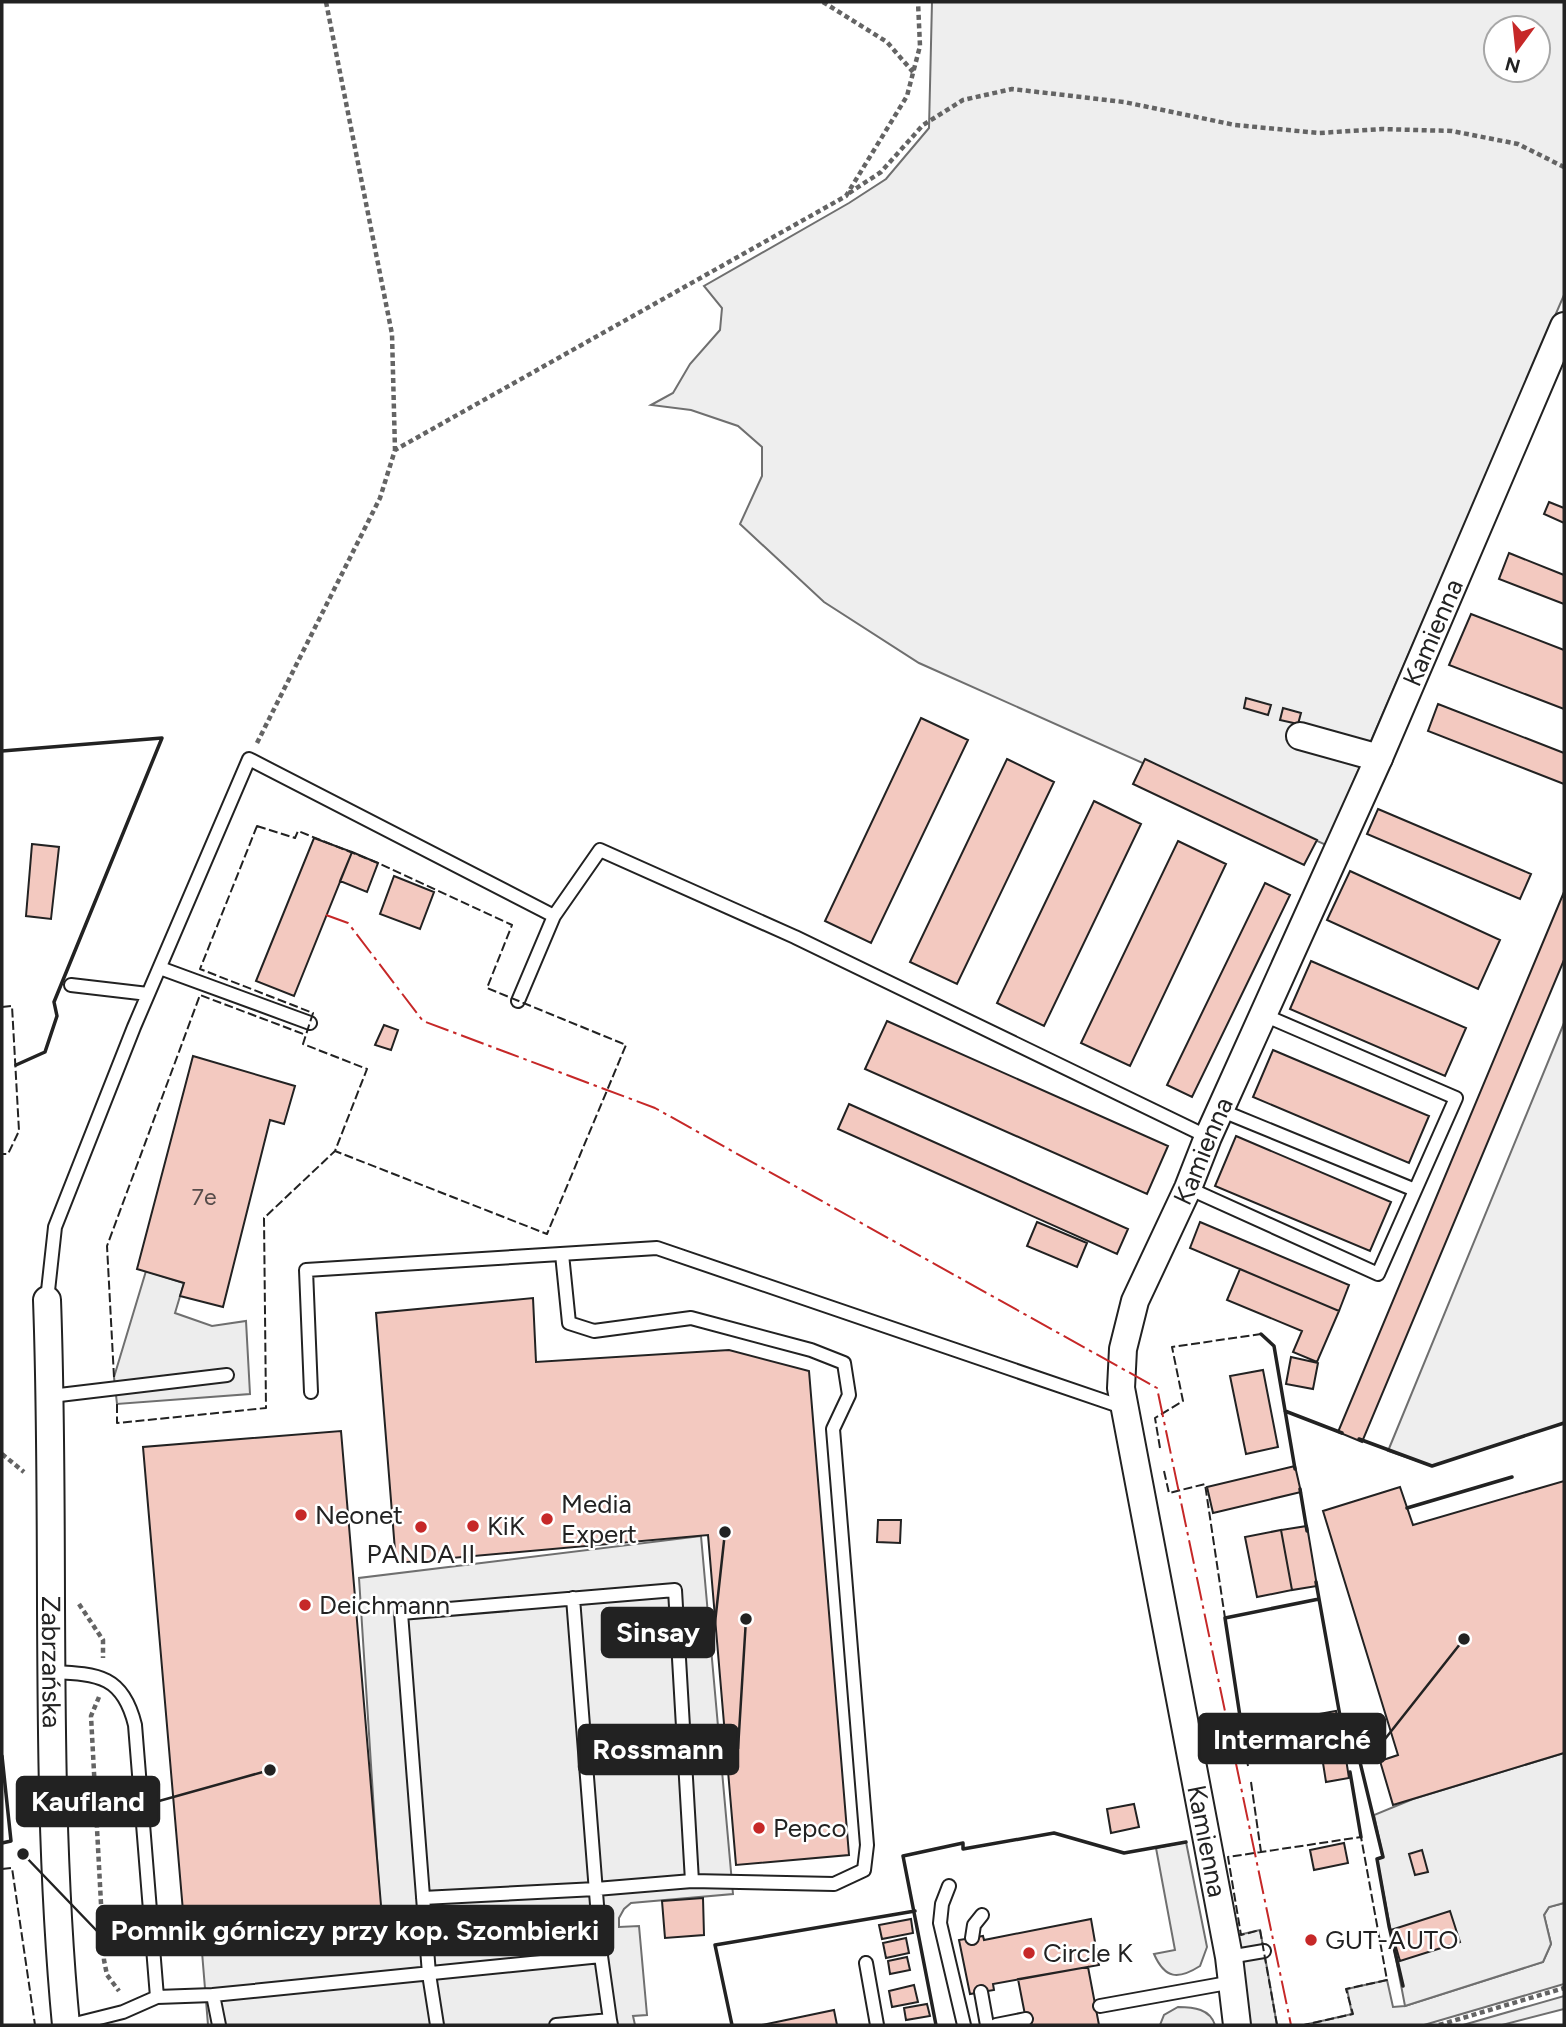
<svg xmlns="http://www.w3.org/2000/svg" width="1566" height="2027" font-family="Figtree,sans-serif">
<style>
.green{fill:#eee;stroke:#6f6f6f;stroke-width:2;fill-rule:evenodd}
.parking{fill:#ededed;stroke:#6f6f6f;stroke-width:2}
.building{fill:#f3c9c0;stroke:#222;stroke-width:2}
.lines{fill:none;stroke-linecap:round;stroke-linejoin:round}
.service-casing{stroke:#222;stroke-width:16}
.minor-casing{stroke:#222;stroke-width:30}
.path{stroke:#646464;stroke-width:4.5;stroke-dasharray:5 3.5;stroke-linecap:butt}
.service{stroke:#fff;stroke-width:12}
.minor{stroke:#fff;stroke-width:26}
.fence{stroke:#222;stroke-width:2;stroke-dasharray:9 3.5;stroke-linecap:butt}
.wall{stroke:#222;stroke-width:3.5}
.power{stroke:#c62828;stroke-width:2;stroke-dasharray:24 5 3.5 5;stroke-linecap:butt}
.poi-dot{fill:#c62828;stroke:#fff;stroke-width:2.5}
.labels{text-anchor:middle;dominant-baseline:central;stroke-width:5;stroke-linejoin:round;paint-order:stroke}
.number-label{font-size:23px;fill:#564c4a}
.street-label{font-size:26px;fill:#222;stroke:#fff}
.poi-label{font-size:26px;fill:#222;stroke:#fff;text-anchor:start}
.leader{fill:none;stroke:#222;stroke-width:2.5}
.callout-dot{fill:#222;stroke:#fff;stroke-width:2.5}
.callout{fill:#222;stroke:#222;stroke-width:2.5}
.callout-label{font-size:28px;text-anchor:middle;font-weight:bold;fill:#fff}
</style>
<rect width="100%" height="100%" fill="#fff"/>
<path class="green" d="M932,2H1564V295L1326,845L919,663L824,602L740,524L762,476V447L738,426L691,410L651,405L673,393L690,364L720,330L722,308L704,286L849,203L886,179L929,128ZM1496,28H1538V70H1496Z
M1564,1023V1423L1432,1466L1388,1451Z
M1186,1842L1207,1947L1200,1966C1178,1980 1165,1979 1154,1954L1175,1950L1156,1848Z
M1564,1903V1984L1424,2025H1304L1352,2014L1347,1989L1387,1980L1393,2007L1405,2006L1543,1962L1551,1944L1544,1915L1549,1907Z
M1564,1996V2009L1502,2025H1463Z
M1178,2007C1194,2007 1210,2009 1215,2025H1160L1164,2015Z"/>
<path class="parking" d="M146,1271L184,1283L175,1313L212,1326L246,1321L250,1394L117,1404L114,1377Z
M701,1536L733,1894L631,1903L624,1909L619,1918V1927L639,1926L647,2015L633,2016L635,2025H208L202,1952L382,1936L359,1578Z
M1564,1753V1903L1549,1907L1544,1915L1551,1944L1543,1962L1405,2006L1377,1859L1383,1857L1374,1815L1413,1799Z
M1260,1930L1264,1951L1277,2025H1250L1234,1936Z"/>
<path class="building" d="M1549,502L1564,508V523L1544,514Z
M1509,553L1564,575V604L1499,579Z
M1471,614L1564,650V709L1449,665Z
M1246,698L1271,705L1268,715L1244,708Z
M1438,704L1564,753V784L1428,731Z
M1283,708L1301,713L1298,724L1280,720Z
M921,718L968,740L871,943L825,921Z
M1007,759L1054,782L957,984L910,962Z
M1145,759L1317,840L1304,865L1133,784Z
M1094,801L1141,824L1044,1026L997,1003Z
M1378,809L1531,874L1520,899L1367,834Z
M314,838L352,852L294,996L256,981Z
M1178,841L1226,864L1130,1066L1081,1043Z
M32,844L59,847L51,919L26,916Z
M352,852L378,863L367,892L340,881Z
M1350,871L1500,940L1478,989L1327,920Z
M394,876L434,892L420,929L380,914Z
M1265,883L1290,895L1192,1097L1167,1085Z
M1564,892V960L1362,1442L1338,1432Z
M1311,961L1466,1028L1445,1076L1290,1009Z
M887,1021L1168,1146L1147,1194L865,1069Z
M384,1025L398,1030L391,1050L375,1045Z
M1273,1050L1429,1116L1409,1163L1253,1097Z
M193,1056L295,1086L284,1124L270,1120L223,1307L180,1296L184,1283L137,1269Z
M849,1104L1128,1229L1117,1254L838,1129Z
M1236,1136L1391,1202L1370,1251L1215,1186Z
M1037,1222L1087,1243L1077,1267L1027,1246Z
M1200,1222L1349,1285L1339,1311L1190,1248Z
M1240,1269L1339,1311L1317,1362L1293,1352L1302,1331L1227,1300Z
M533,1298L536,1362L729,1350L809,1371L849,1855L736,1865L708,1535L396,1563L376,1313Z
M1291,1357L1318,1363L1313,1389L1286,1384Z
M1263,1370L1278,1447L1246,1454L1230,1376Z
M341,1431L383,1929L186,1946L143,1447Z
M1295,1466L1301,1492L1213,1513L1207,1487Z
M1564,1481V1753L1393,1805L1380,1761L1398,1755L1323,1511L1400,1487L1413,1525Z
M878,1520H901L900,1543L877,1542Z
M1307,1526L1317,1586L1292,1590L1281,1530Z
M1281,1530L1292,1590L1257,1597L1245,1537Z
M1336,1711L1341,1739L1313,1743L1308,1716Z
M1343,1740L1349,1778L1326,1782L1320,1744Z
M1134,1804L1139,1827L1111,1833L1107,1809Z
M1344,1843L1348,1863L1314,1870L1310,1850Z
M1422,1850L1428,1872L1415,1875L1409,1854Z
M703,1898L704,1935L665,1938L662,1901Z
M1450,1911L1460,1942L1400,1961L1391,1930Z
M911,1919L913,1933L882,1939L879,1925Z
M1091,1919L1099,1965L993,1984L994,1990L970,1994L959,1940L983,1936L984,1940Z
M906,1938L909,1953L886,1958L883,1943Z
M907,1957L910,1970L890,1974L888,1961Z
M1088,1967L1099,2025H1027L1018,1979Z
M914,1985L918,2002L892,2007L889,1991Z
M927,2004L930,2016L906,2020L904,2008Z
M834,2010L837,2025H762Z"/>
<g class="lines">
<g class="service-casing">
<path id="service" d="M160,968L310,1023
M71,985L148,994
M518,1001L554,916
M1220,1110L1415,1190
M1188,1188L1378,1274L1456,1098L1264,1015
M562,1254L569,1323L594,1331L691,1318L811,1350L844,1363L849,1395L833,1429L867,1845L864,1870L834,1884L692,1881
M47,1300L55,1227L134,1027L249,759L554,916L600,850L795,937L1208,1137
M311,1392L306,1270L657,1248L1125,1408
M51,1396L227,1375
M573,1598L601,1956L610,2020
M53,1672C99,1674 123,1676 135,1725L157,1997
M949,1886L942,1904L940,1923L964,2025
M423,1898L596,1889L692,1881L675,1590L401,1613L429,1974L437,2025
M972,1938L974,1925L982,1915
M1229,1957L1264,1951
M866,1963L877,2025
M981,1992L987,2025
M1100,2006L1233,1982
M71,2025L123,2012L157,1997L213,1995
M219,2025L213,1995L601,1956
M556,2025L610,2020L611,2025
M996,2025L1026,2019"/>
</g>
<g class="minor-casing">
<g id="minor">
<path d="M1300,736L1379,758"/>
<path id="s1" d="M47,1300C56,1542 43,1784 66,2025"/>
<path id="s2" d="M1237,2025L1229,1957L1121,1388L1123,1349L1135,1301L1188,1188L1208,1137L1379,758L1564,326"/>
</g>
</g>
<path class="path" d="M326,2L392,334L395,450
M823,2L887,42L913,72
M849,193L881,172L923,125L963,100L1012,89L1124,102L1235,125L1319,133L1382,129L1452,131L1518,144L1564,167
M257,743L380,498L395,450L846,196L907,96L920,46L918,2
M2,1454L24,1472
M79,1604L103,1640V1658
M99,1697L91,1716L104,1960L107,1975L119,1991
M1439,2025L1564,1988"/>
<use href="#service" class="service"/>
<use href="#minor" class="minor"/>
<path class="fence" d="M257,826L295,838L298,831L378,863L512,925L487,988L626,1045L547,1234L335,1151L367,1069L303,1044L313,1013L200,969Z
M2,1007L12,1006L19,1131L8,1154H2
M114,1377L107,1246L200,995L306,1035
M117,1404V1423L266,1408L264,1218L335,1151
M1160,1448L1155,1418L1183,1401L1172,1347L1261,1334
M1164,1471L1169,1493L1205,1484L1225,1618
M1286,1749L1317,1744
M1248,1766L1246,1755L1261,1753
M1251,1782L1261,1852
M2,1869L12,1868L35,2025
M1277,2025L1260,1930L1241,1935L1228,1857L1361,1837L1387,1980L1346,1989L1353,2014L1304,2025"/>
<path class="wall" d="M2,751L162,738L54,1002L57,1016L45,1052L16,1065
M1261,1334L1274,1346L1295,1469
M1285,1411L1342,1433
M1359,1439L1432,1466L1564,1423
M1300,1489L1307,1531
M1407,1508L1512,1477
M1316,1582L1345,1744
M1378,1717L1351,1725L1383,1857L1377,1859L1389,1926L1403,1986
M1241,1723L1225,1618L1319,1599
M1243,1737L1246,1755
M2,1756L11,1841L2,1843
M1350,1772L1361,1837
M732,2025L715,1945L915,1911
M936,2025L903,1856L963,1843V1849L1054,1833L1124,1853L1186,1842"/>
<path class="power" d="M326,915L348,923L423,1021L655,1108L1157,1388L1291,2025"/>
</g>
<g class="poi-dot">
<circle cx="301" cy="1515" r="7"/>
<circle cx="547" cy="1519" r="7"/>
<circle cx="473" cy="1526" r="7"/>
<circle cx="421" cy="1527" r="7"/>
<circle cx="305" cy="1605" r="7"/>
<circle cx="759" cy="1828" r="7"/>
<circle cx="1311" cy="1940" r="7"/>
<circle cx="1029" cy="1953" r="7"/>
</g>
<g class="labels">
<g class="number-label">
<text x="204" y="1197">7e</text>
</g>
<g class="street-label">
<text stroke="none"><textPath href="#s2" startOffset="1468">Kamienna</textPath></text>
<text stroke="none"><textPath href="#s2" startOffset="901">Kamienna</textPath></text>
<text stroke="none"><textPath href="#s1" startOffset="362">Zabrzańska</textPath></text>
<text transform="translate(1207 1841) rotate(79)">Kamienna</text>
</g>
<g class="poi-label">
<text x="561" y="1504">Media<tspan x="561" dy="30">Expert</tspan></text>
<text x="315" y="1515">Neonet</text>
<text x="487" y="1526">KiK</text>
<text x="421" y="1554" text-anchor="middle">PANDA II</text>
<text x="319" y="1605">Deichmann</text>
<text x="773" y="1828">Pepco</text>
<text x="1325" y="1940">GUT-AUTO</text>
<text x="1043" y="1953">Circle K</text>
</g>
</g>
<path class="leader" d="M725 1532L714 1632M1464 1639L1385 1739M746 1619L738 1749M270 1770L159 1801M23 1854L97 1931"/>
<g class="callout-dot">
<circle cx="725" cy="1532" r="7"/>
<circle cx="1464" cy="1639" r="7"/>
<circle cx="746" cy="1619" r="7"/>
<circle cx="270" cy="1770" r="7"/>
<circle cx="23" cy="1854" r="7"/>
</g>
<g class="callout">
<rect x="602" y="1608" width="112" height="49" rx="7"/>
<rect x="1199" y="1714" width="186" height="49" rx="7"/>
<rect x="579" y="1725" width="159" height="49" rx="7"/>
<rect x="17" y="1777" width="142" height="49" rx="7"/>
<rect x="97" y="1906" width="516" height="49" rx="7"/>
</g>
<g class="callout-label">
<text x="658" y="1642">Sinsay</text>
<text x="1292" y="1749">Intermarché</text>
<text x="658" y="1759">Rossmann</text>
<text x="88" y="1811">Kaufland</text>
<text x="355" y="1940">Pomnik górniczy przy kop. Szombierki</text>
</g>
<rect width="1566" height="2027" fill="none" stroke="#222222" stroke-width="7"/>
<g transform="translate(1517 49) rotate(195)"><circle r="33" fill="#ffffff" stroke="#a7a7a7" stroke-width="2"/>
<path d="M0-5L12 26L0 18L-12 26Z" fill="#c62828"/>
<text y="-10" font-size="19" font-weight="bold" text-anchor="middle" fill="#222222">N</text>
</g>
</svg>
